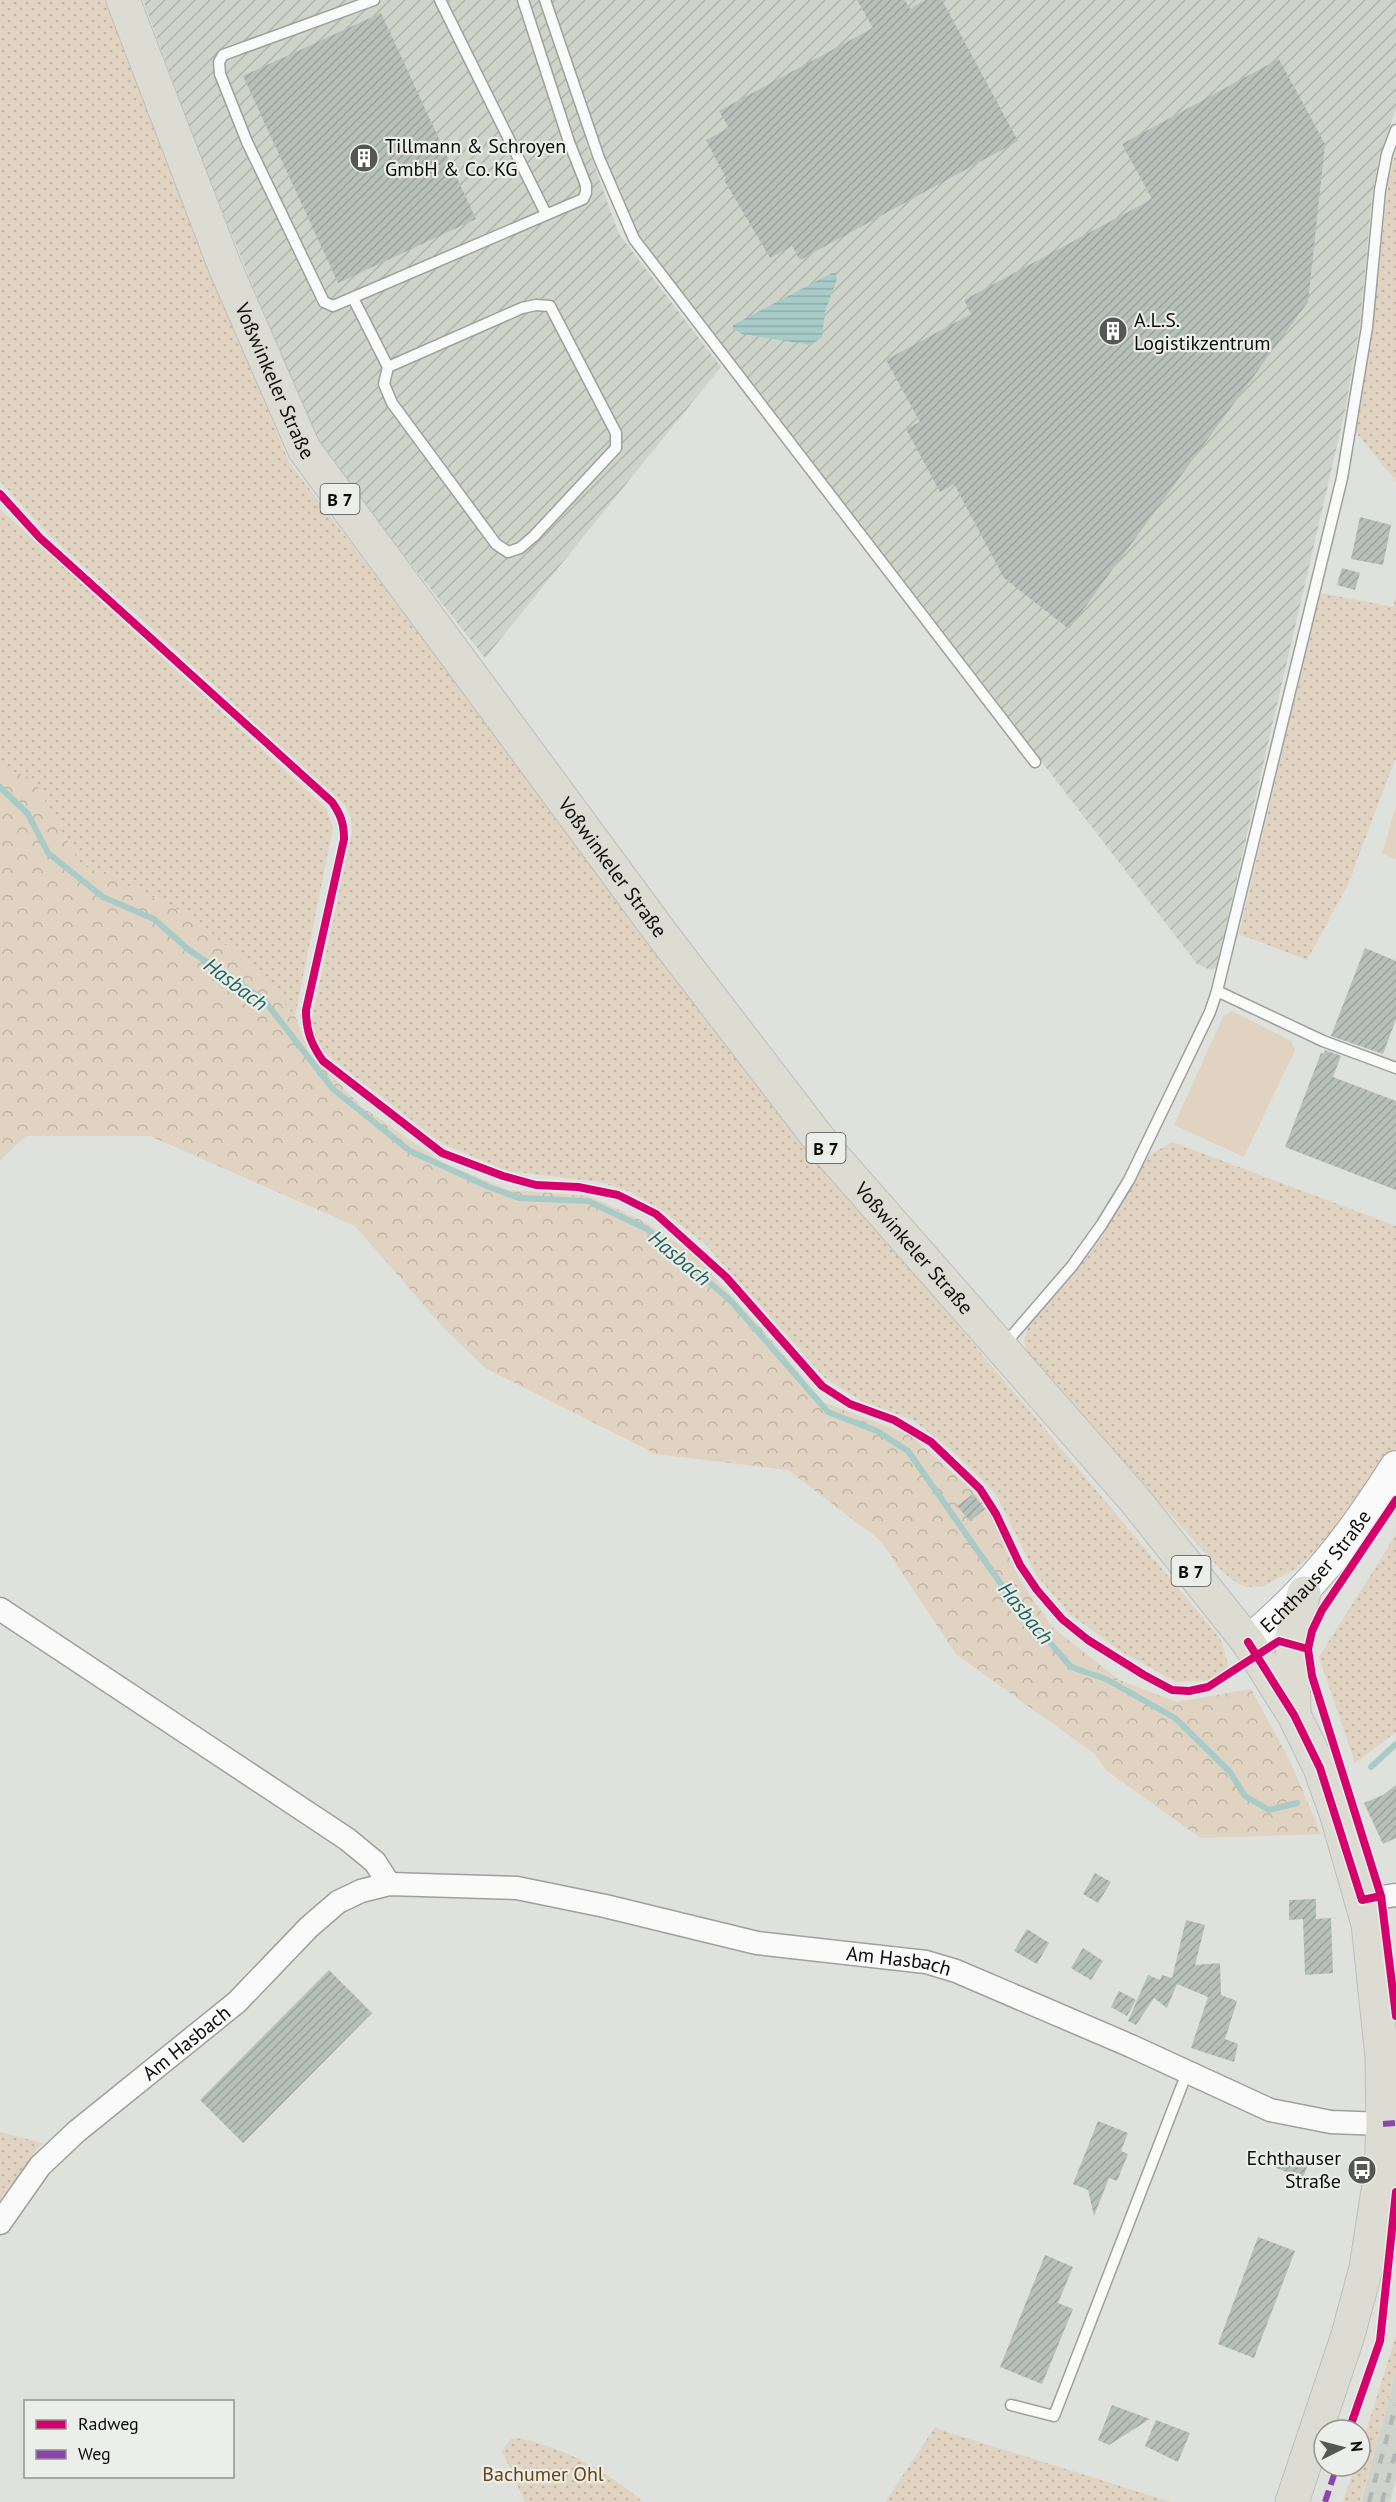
<svg xmlns="http://www.w3.org/2000/svg" width="1396" height="2502" font-family="'PT Sans',sans-serif">
<style>
.built{fill:#ced4ca}
.industrial{fill:url(#industrial-furrows)}
.grass{fill:url(#grass-dots)}
.forest{fill:url(#forest-crowns)}
.garden{fill:#e0d3c2}
.water{fill:url(#water-rules)}
.lines{fill:none;stroke-linecap:round;stroke-linejoin:round}
.stream{stroke:#a8cbc8;stroke-width:6}
.building{fill:url(#building-hatch)}
.service-casing{stroke:#9ea09d;stroke-width:13}
.minor-casing{stroke:#9ea09d;stroke-width:25}
.secondary-casing{stroke:#9ea09d;stroke-width:34}
.primary-casing{stroke:#bebfbd;stroke-width:35}
.service{stroke:#fafafa;stroke-width:10}
.minor{stroke:#fafafa;stroke-width:22}
.secondary{stroke:#fafafa;stroke-width:32}
.primary{stroke:#dcdcd3;stroke-width:33}
.rail{stroke:#b4b6b4;stroke-width:4.5;stroke-dasharray:10 10;stroke-linecap:butt}
.quiet{stroke:#8e44ad;stroke-width:6;stroke-dasharray:12 6;stroke-linecap:butt}
.cycleway-casing{stroke:#ecefe9;stroke-width:11}
.cycleway{stroke:#d6006c;stroke-width:8}
.labels{text-anchor:middle;dominant-baseline:central;stroke-width:4.5;stroke-linejoin:round;paint-order:stroke}
.shield{fill:#ecefe9;stroke:#4e504d;stroke-width:1.5}
.shield-label{font-size:18px;font-weight:bold;fill:#0b0c0a}
.poi-label{font-size:20px;fill:#0b0c0a;stroke:#ecefe9;text-anchor:start}
.street-label{font-size:20px;fill:#0b0c0a;stroke:#ecefe9}
.park-label{font-size:20px;fill:#694411;stroke:#ecefe9}
.water-label{font-size:21px;font-style:italic;fill:#216260;stroke:#ecefe9}
</style>
<defs>
<pattern id="industrial-furrows" width="10" height="10" patternUnits="userSpaceOnUse" patternTransform="scale(1.5)"><rect width="10" height="10" fill="#ced4ca"/><path d="M-1 1l2-2M0 10L10 0M9 11l2-2" fill="none" stroke="#b0b5ac"/></pattern>
<pattern id="grass-dots" width="8" height="8" patternUnits="userSpaceOnUse" patternTransform="scale(1.5)"><rect width="8" height="8" fill="#e0d3c2"/><path d="M2 2h.1M6 6h.1" fill="none" stroke="#bfb4a5" stroke-width="1.8" stroke-linecap="round"/></pattern>
<pattern id="forest-crowns" width="20" height="18" patternUnits="userSpaceOnUse" patternTransform="scale(1.5)"><rect width="20" height="18" fill="#e0d3c2"/><path d="M2 6a3 3 0 1 1 6 0M12 15a3 3 0 1 1 6 0" fill="none" stroke="#bfb4a5"/></pattern>
<pattern id="water-rules" width="6" height="5" patternUnits="userSpaceOnUse" patternTransform="scale(1.5)"><rect width="6" height="5" fill="#a8cbc8"/><path d="M0 2.5h6" fill="none" stroke="#8fadaa"/></pattern>
<pattern id="building-hatch" width="6" height="6" patternUnits="userSpaceOnUse" patternTransform="scale(1.5)"><rect width="6" height="6" fill="#b6bfb9"/><path d="M-1 1l2-2M0 6l6-6M5 7l2-2" fill="none" stroke="#9ba39e"/></pattern>
</defs>
<rect width="100%" height="100%" fill="#dee1dc"/>
<path class="built" d="M1396,2371V2479L1390,2502H1361Z"/>
<path class="industrial" d="M143,0H1396V109L1379,158L1372,197L1360,324L1345,411L1216,968L1211,970L1197,964L636,233L595,134L585,140L619,234L721,367L485,658L316,443L193,138Z"/>
<path class="grass" d="M0,0H106L202,251L289,462L824,1166L1220,1638L1229,1667L1210,1680L1176,1682L1122,1652L1070,1614L1036,1575L996,1494L958,1456L915,1421L862,1401L825,1378L706,1245L667,1214L631,1192L600,1182L507,1171L441,1143L317,1047L311,1023L352,832L351,817L345,805L46,532L0,481Z
M1396,151V481L1355,431L1374,314L1388,184Z
M0,509L326,808L333,828L295,1016L249,963L174,907L80,864L33,780L0,766Z
M1320,593L1393,607L1396,597V757L1348,884L1307,960L1239,934Z
M1172,1142L1396,1226V1448L1331,1538L1295,1569L1264,1586L1247,1587L1235,1582L1222,1571L1029,1359L1024,1341L1029,1321L1089,1251L1120,1205L1144,1159Z
M1396,1535V1732L1355,1763L1319,1657Z
M0,2132L42,2143L0,2203Z
M1396,2336V2371L1360,2502H1343L1355,2466H1360V2450Z
M935,2427L944,2431L1171,2502H885Z
M518,2438C565,2448 607,2471 643,2502H525L502,2451L511,2439Z"/>
<path class="forest" d="M0,766L33,779L80,864L174,907L249,963L295,1016L309,1053L362,1107L445,1164L509,1190L590,1196L647,1223L694,1255L764,1331L823,1402L910,1435L984,1501L1020,1580L1052,1627L1119,1680L1177,1702L1251,1689L1290,1761L1321,1834L1201,1838L1107,1771L1095,1754L956,1654L881,1541L788,1470L656,1454L485,1368L445,1329L355,1226L150,1136H26L0,1160Z"/>
<path class="garden" d="M1396,806V859L1382,854Z
M1232,1011L1291,1041L1295,1050L1244,1157L1174,1125L1224,1015Z"/>
<path class="water" d="M832,273H836L837,279L825,312L822,337L811,345L742,334L733,329V325Z"/>
<g class="lines">
<path class="stream" d="M0,787L28,814L48,853L103,897L154,919L189,950L264,1000L333,1089L410,1151L489,1187L519,1198L588,1201L647,1229L731,1301L828,1412L877,1431L908,1451L1008,1594L1071,1667L1106,1679L1175,1718L1230,1772L1245,1796L1269,1810L1297,1803
M1371,1767L1396,1744"/>
</g>
<path class="building" d="M857,0H905L910,9L925,0H942L1018,141L800,260L792,246L770,258L724,180L726,178L706,140L729,128L719,111L873,28Z
M381,13L476,219L338,283L243,76Z
M1279,59L1325,144L1308,302L1069,629L1004,578L954,484L940,492L906,429L920,422L886,360L971,314L964,300L1152,199L1122,144Z
M1360,517L1391,525L1383,565L1351,559Z
M1342,568L1360,573L1355,590L1337,585Z
M1365,948L1396,961V1019L1383,1054L1331,1036Z
M1325,1050L1341,1056L1333,1077L1396,1101V1190L1285,1147L1321,1053L1324,1054Z
M973,1494L985,1509L970,1521L957,1506Z
M1396,1785V1838L1383,1844L1364,1803L1383,1795Z
M1095,1873L1111,1882L1098,1903L1083,1894Z
M1316,1899V1919L1331,1918L1333,1973L1305,1975L1303,1919L1289,1920V1900Z
M1186,1920L1205,1925L1195,1965L1220,1963L1221,1995L1237,2001L1225,2039L1238,2044L1234,2062L1191,2048L1208,1997L1177,1984L1167,2008L1154,1998L1136,2025L1128,2021L1148,1975L1160,1980L1162,1975L1172,1978Z
M1027,1929L1049,1943L1037,1964L1014,1951Z
M1083,1948L1103,1961L1091,1980L1071,1968Z
M329,1970L372,2013L243,2143L200,2100Z
M1119,1991L1136,2000L1127,2016L1111,2007Z
M1098,2121L1128,2133L1121,2151L1128,2154L1117,2181L1109,2178L1094,2216L1088,2190L1073,2184Z
M1283,2151L1309,2161L1303,2178L1276,2168Z
M1258,2237L1295,2251L1254,2358L1218,2344Z
M1045,2255L1073,2267L1058,2303L1073,2309L1042,2384L1000,2367Z
M1112,2405L1150,2419L1109,2445L1098,2440Z
M1156,2420L1190,2433L1178,2462L1145,2446Z"/>
<g class="lines">
<g class="service-casing">
<path id="service" d="M374,0L223,55L219,62L220,74L247,142L324,302L333,306L583,199L586,193V185L569,142L523,0
M440,0L546,214
M545,0L599,158L634,239L1035,762
M353,298L388,367L522,308L536,305L550,306L616,433V448L534,536L520,548L508,552L496,544L392,403L384,384L388,367
M1217,991L1323,1041L1396,1068
M1003,1346L1072,1266L1102,1224L1129,1180L1210,1012L1217,991L1342,478L1367,327L1380,190L1387,154L1396,130
M1011,2405L1054,2416L1188,2070"/>
</g>
<g class="minor-casing">
<g id="minor">
<path d="M0,1609L347,1839L375,1862L389,1884"/>
<path d="M1362,1900L1396,1895"/>
<path id="s1" d="M0,2223L40,2166L76,2132L237,2002L309,1927L338,1902L361,1891L389,1884L517,1888L605,1906L757,1943L926,1962L956,1971L1131,2046L1270,2110L1331,2122L1383,2124"/>
</g>
</g>
<g class="secondary-casing">
<g id="secondary">
<path id="s2" d="M1248,1642C1313,1587 1351,1538 1396,1467"/>
</g>
</g>
<g class="primary-casing">
<g id="primary">
<path id="s3" d="M123,0L225,267L304,449L664,937L826,1148L1134,1499L1248,1642L1294,1715L1320,1768L1337,1816L1368,1924L1382,2057L1383,2124L1381,2172L1366,2268L1348,2335L1292,2502"/>
<path d="M1294,1710L1292,1637L1304,1593"/>
</g>
</g>
<use href="#service" class="service"/>
<use href="#minor" class="minor"/>
<use href="#secondary" class="secondary"/>
<use href="#primary" class="primary"/>
<path class="rail" d="M1369,2502L1396,2405
M1382,2502L1396,2451"/>
<path class="quiet" d="M1383,2124L1396,2123
M1325,2502L1337,2466"/>
<g class="cycleway-casing">
<path id="cycleway" d="M0,494L40,538L332,802C341,815 344,824 344,839L306,1010C306,1031 311,1044 323,1061L442,1153L503,1176L536,1185L578,1187L618,1195L656,1214L726,1277L822,1386L850,1404L894,1420L931,1442L980,1489L996,1514L1020,1565L1037,1590L1062,1619L1088,1640L1144,1675L1172,1690L1189,1691L1208,1687L1279,1641L1308,1649
M1396,1500L1322,1610L1312,1631L1308,1649L1312,1676L1381,1896L1396,2016
M1248,1642L1294,1715L1320,1768L1362,1900L1381,1896
M1349,2430L1380,2341L1396,2192"/>
</g>
<use href="#cycleway" class="cycleway"/>
</g>
<defs>
<g id="building-disc" transform="scale(1.5)"><circle r="9.5" fill="#555754" stroke="#ecefe9"/><path d="M-4-6H4V6H1V3H-1V6H-4ZM-2.5-4.3h1.7v1.8h-1.7ZM.8-4.3h1.7v1.8H.8ZM-2.5-1h1.7V.8h-1.7ZM.8-1h1.7V.8H.8Z" fill="#fff"/></g>
<g id="bus-disc" transform="scale(1.5)"><circle r="9.5" fill="#555754" stroke="#ecefe9"/><path d="M-5-6H5V4H4V6H2V4H-2V6H-4V4H-5ZM-3.5-4V0h7V-4ZM-3.5 1.2v1.5H-2V1.2ZM2 1.2v1.5H3.5V1.2Z" fill="#fff"/></g>
</defs>
<g fill-rule="evenodd">
<use href="#building-disc" x="364" y="158"/>
<use href="#building-disc" x="1113" y="331"/>
<use href="#bus-disc" x="1362" y="2170"/>
</g>
<g class="labels">
<g class="shield">
<rect x="320.5" y="484" width="39" height="30" rx="4.5"/>
<rect x="806.5" y="1133" width="39" height="30" rx="4.5"/>
<rect x="1171.5" y="1556" width="39" height="30" rx="4.5"/>
</g>
<g class="shield-label">
<text x="340" y="499">B 7</text>
<text x="826" y="1148">B 7</text>
<text x="1191" y="1571">B 7</text>
</g>
<g class="poi-label">
<text x="385" y="146">Tillmann &amp; Schroyen<tspan x="385" dy="23">GmbH &amp; Co. KG</tspan></text>
<text x="1134" y="320">A.L.S.<tspan x="1134" dy="23">Logistikzentrum</tspan></text>
<text x="1341" y="2158" text-anchor="end">Echthauser<tspan x="1341" dy="23">Straße</tspan></text>
</g>
<g class="street-label">
<text stroke="none"><textPath href="#s3" startOffset="410">Voßwinkeler Straße</textPath></text>
<text stroke="none"><textPath href="#s3" startOffset="1004">Voßwinkeler Straße</textPath></text>
<text stroke="none"><textPath href="#s3" startOffset="1490">Voßwinkeler Straße</textPath></text>
<text stroke="none"><textPath href="#s2" startOffset="98">Echthauser Straße</textPath></text>
<text stroke="none"><textPath href="#s1" startOffset="1040">Am Hasbach</textPath></text>
<text stroke="none"><textPath href="#s1" startOffset="261">Am Hasbach</textPath></text>
</g>
<g class="park-label">
<text x="543" y="2474">Bachumer Ohl</text>
</g>
<g class="water-label">
<text transform="translate(236 984) rotate(37)">Hasbach</text>
<text transform="translate(680 1258) rotate(40)">Hasbach</text>
<text transform="translate(1026 1613) rotate(51)">Hasbach</text>
</g>
</g>
<rect x="24" y="2400" width="210" height="78" fill="#ecefe9" stroke="#929490" stroke-width="1.5"/>
<rect x="36" y="2420" width="30" height="9" fill="#d6006c" stroke="#929490" stroke-width="1.5"/>
<text x="78" y="2430" font-size="18" fill="#0b0c0a">Radweg</text>
<rect x="36" y="2450" width="30" height="9" fill="#8e44ad" stroke="#929490" stroke-width="1.5"/>
<text x="78" y="2460" font-size="18" fill="#0b0c0a">Weg</text>
<g transform="translate(1342 2448) rotate(84)"><circle r="28" fill="#ecefe9" stroke="#929490" stroke-width="1.5"/>
<path d="M0-4.5L10 22L0 15L-10 22Z" fill="#555754"/>
<text y="-9" font-size="16" font-weight="bold" text-anchor="middle" fill="#0b0c0a">N</text>
</g>
</svg>
